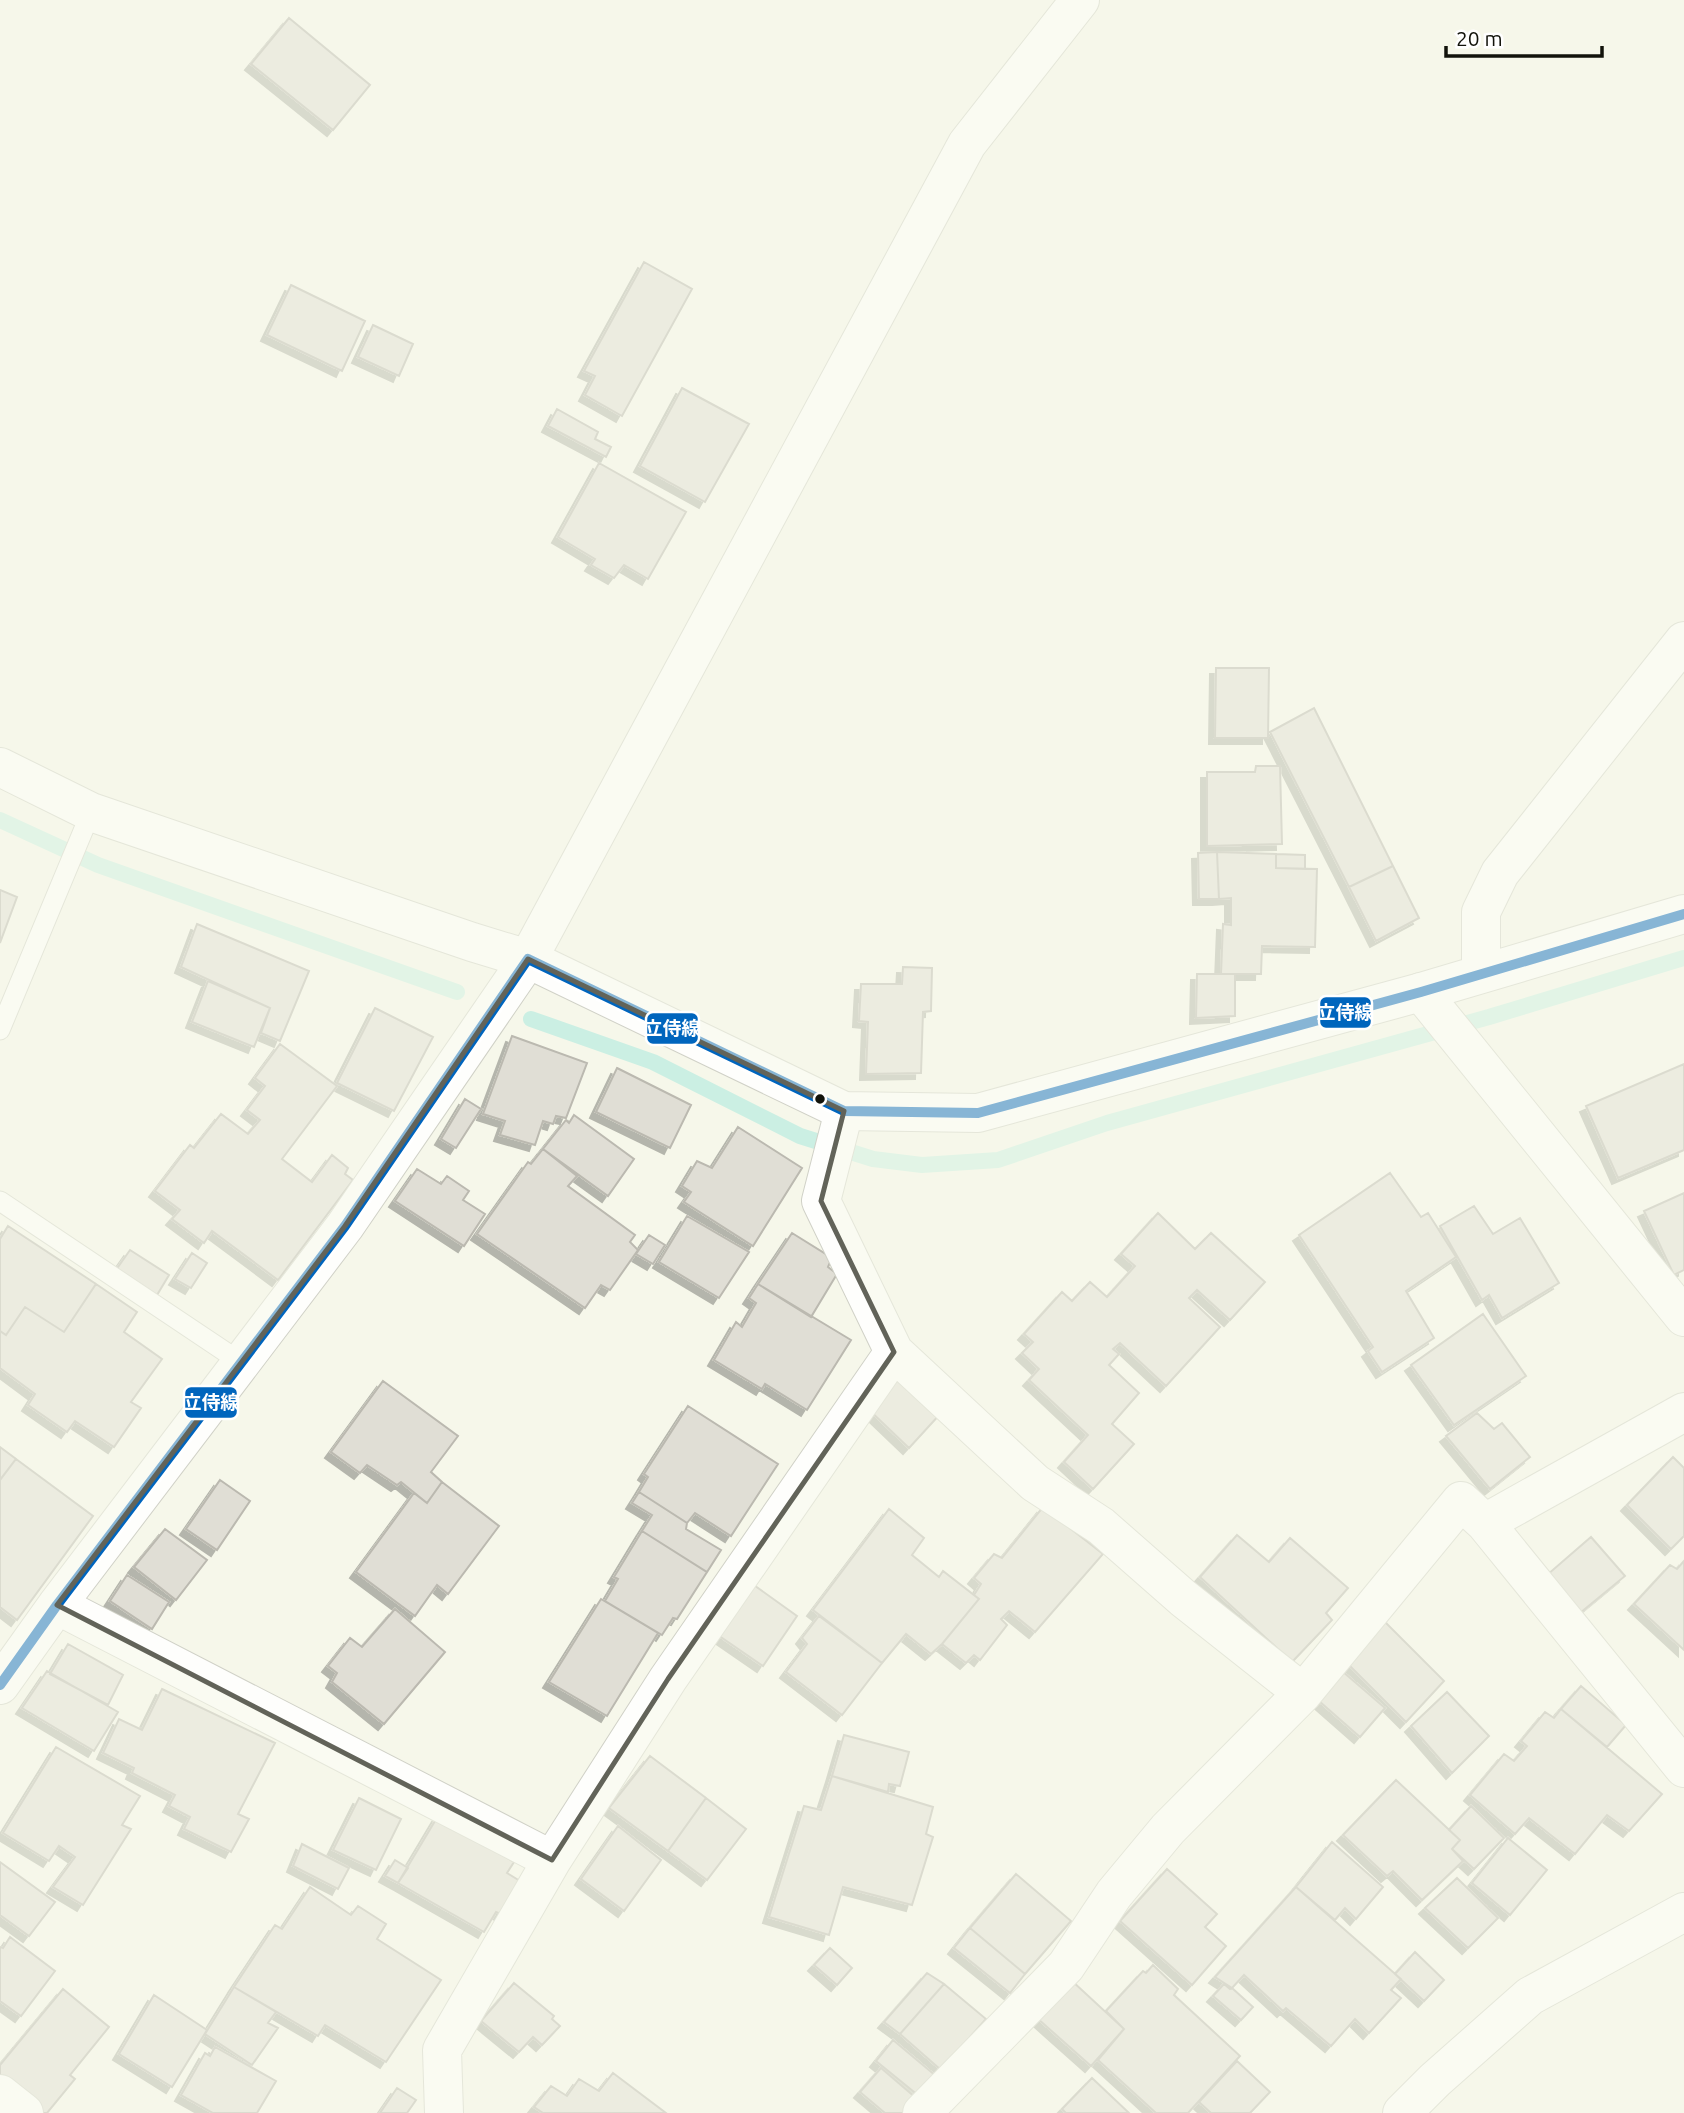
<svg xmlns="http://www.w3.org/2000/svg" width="1684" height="2113" font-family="Ubuntu,'Noto Sans JP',sans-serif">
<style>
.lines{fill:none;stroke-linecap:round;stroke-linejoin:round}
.stream{stroke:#cbefe3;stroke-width:16}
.building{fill:#e0ded5;stroke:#bbb9b0;stroke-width:2;filter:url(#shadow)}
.lane-casing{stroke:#d0d1c7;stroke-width:21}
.street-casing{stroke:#d0d1c7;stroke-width:40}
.secondary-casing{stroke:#d0d1c7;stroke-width:40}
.lane{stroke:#fefefc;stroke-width:19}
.street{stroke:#fefefc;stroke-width:38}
.secondary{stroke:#fefefc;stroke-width:38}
.bus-1-casing{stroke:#fff;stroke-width:16}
.bus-1{stroke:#0065bd;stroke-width:10}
.marked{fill:none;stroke:#626359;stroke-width:5;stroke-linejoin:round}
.bus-dot{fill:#12130b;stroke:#fff;stroke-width:2.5}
.line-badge{stroke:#fff;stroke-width:2.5}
.badge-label{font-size:19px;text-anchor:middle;font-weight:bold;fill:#fff}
</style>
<defs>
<filter id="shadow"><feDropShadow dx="-6" dy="6" stdDeviation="0" flood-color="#0004"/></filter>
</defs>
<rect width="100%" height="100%" fill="#f6f7ea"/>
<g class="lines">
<path class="stream" d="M0,820L98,865L457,992
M531,1019L653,1062L800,1136L873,1159L922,1165L998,1160L1107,1123L1489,1017L1684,958"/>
</g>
<path class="building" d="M289,18L370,85L333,130L251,64Z
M644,262L692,289L622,416L585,395L595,376L584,371Z
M291,285L365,321L342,371L267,335Z
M373,325L413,344L399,376L358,357Z
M682,388L749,424L705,502L640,466Z
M557,409L598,432L595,439L611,447L606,457L548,426Z
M599,463L686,512L648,579L624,565L614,578L591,565L595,559L558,537Z
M1216,668H1269L1268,738H1215Z
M1314,708L1393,866L1349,887L1270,732Z
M1256,766H1280L1282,844L1207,846V772H1255Z
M1217,852L1276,854V868L1317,869L1315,947L1262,946L1261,974H1221L1223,924L1231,925V898L1219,899Z
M1217,852L1219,899H1199L1198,853Z
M1276,854L1305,855V869L1276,868Z
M1393,866L1419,918L1376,941L1349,887Z
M0,890L17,897L0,943Z
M197,924L309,971L280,1041L261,1033L270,1008L181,967Z
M903,967L932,968L931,1011L923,1012L921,1073L866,1074L868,1022L859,1021L861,984H902Z
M1197,974H1235V1016L1196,1018Z
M208,981L270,1008L254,1047L192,1022Z
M375,1008L433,1037L394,1111L337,1083Z
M512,1036L587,1063L566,1118L556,1116L553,1124L543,1121L535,1145L500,1135L505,1121L483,1114Z
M280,1044L337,1086L282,1159L312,1182L332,1155L348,1168L345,1174L353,1180L278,1280L212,1231L204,1243L172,1219L180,1210L155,1191L190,1145L194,1148L221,1114L248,1134L260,1120L247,1110L265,1086L255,1078Z
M1684,1064V1150L1618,1178L1586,1106Z
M617,1068L691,1105L670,1148L596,1112Z
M465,1099L481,1109L456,1148L441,1139Z
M574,1115L634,1159L608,1196L543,1149L566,1120L569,1123Z
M738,1127L802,1168L753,1246L684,1202L691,1192L682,1186L697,1161L712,1168Z
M543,1149L577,1176L568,1186L635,1235L630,1242L638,1250L610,1290L601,1285L585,1308L477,1234L528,1162L531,1164Z
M417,1169L441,1184L447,1176L469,1191L463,1200L485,1214L464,1246L395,1201Z
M1390,1173L1421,1217L1428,1213L1456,1257L1406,1291L1434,1338L1382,1372L1368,1351L1373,1347L1299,1235Z
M1684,1193V1270L1674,1275L1644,1211Z
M1474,1206L1493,1234L1520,1218L1559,1283L1502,1318L1489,1295L1482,1300L1440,1226Z
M1158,1213L1195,1249L1211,1233L1265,1282L1230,1320L1197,1290L1189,1298L1220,1327L1166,1386L1120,1343L1113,1349L1119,1354L1109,1365L1139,1393L1112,1424L1134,1444L1093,1489L1064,1462L1088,1435L1029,1380L1039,1369L1022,1353L1033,1342L1024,1334L1062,1292L1072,1301L1090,1282L1107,1297L1135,1266L1121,1254Z
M687,1216L749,1252L719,1298L659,1262Z
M8,1226L96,1284L64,1332L25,1307L6,1335L0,1331V1239Z
M792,1233L832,1258L828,1267L837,1274L811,1317L758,1284Z
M649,1235L665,1245L653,1264L636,1254Z
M130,1250L169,1275L157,1295L116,1270Z
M192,1253L207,1263L191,1288L175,1279Z
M96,1284L137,1312L124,1332L162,1359L131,1402L141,1408L114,1447L75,1421L67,1432L28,1405L35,1394L0,1368V1331L6,1335L25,1307L64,1332Z
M758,1284L851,1340L807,1410L765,1384L762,1389L714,1360L736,1322L742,1327L756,1303L749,1298Z
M1483,1314L1526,1376L1454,1425L1411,1365Z
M898,1373L941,1413L909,1448L865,1406Z
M383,1381L458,1436L431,1472L442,1482L427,1503L401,1482L397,1485L367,1465L360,1473L331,1452Z
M688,1406L778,1464L731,1536L695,1513L687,1523L639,1492L648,1477L644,1474Z
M1477,1413L1494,1429L1502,1423L1530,1457L1490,1489L1446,1436Z
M0,1447L16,1459L0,1480Z
M1673,1457L1684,1468V1536L1671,1549L1627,1505Z
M16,1459L93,1516L17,1620L0,1607V1480Z
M220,1480L250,1501L217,1550L186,1529Z
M442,1482L499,1526L448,1594L437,1585L415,1616L356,1572L414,1493L427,1503Z
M639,1492L687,1523L686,1529L721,1550L707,1572L642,1531L652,1515L632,1503Z
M1043,1507L1103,1554L1035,1632L1009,1611L1001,1619L1007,1625L980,1660L974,1655L966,1663L942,1644L979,1599L974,1595L981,1584L974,1578L994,1554L1002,1558Z
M889,1509L924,1538L912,1555L939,1577L943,1571L979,1599L942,1644L931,1654L906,1634L882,1663L813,1610Z
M165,1529L207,1560L176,1600L134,1567Z
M642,1531L707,1572L677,1619L673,1618L662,1635L605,1601L618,1579L614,1577Z
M1237,1535L1269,1562L1290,1538L1348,1588L1326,1613L1332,1620L1292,1662L1200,1577Z
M1591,1537L1625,1576L1580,1613L1547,1575Z
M1684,1561V1650L1634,1604L1670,1565L1677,1569Z
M127,1575L169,1602L152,1629L110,1601Z
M751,1583L797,1616L763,1666L715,1633Z
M601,1599L658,1633L607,1716L549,1682Z
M395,1609L445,1652L384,1724L332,1682L337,1673L328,1666L350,1638L362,1647Z
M819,1616L882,1663L842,1715L786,1672L807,1644L802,1638Z
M1385,1622L1444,1681L1406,1722L1347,1663Z
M68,1644L123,1675L108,1705L50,1674Z
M47,1671L118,1712L94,1751L22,1708Z
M1342,1671L1385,1708L1360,1737L1319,1701Z
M1581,1686L1626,1725L1607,1747L1561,1709Z
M162,1689L275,1743L238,1814L249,1819L231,1852L184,1829L190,1817L169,1806L175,1795L132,1773L134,1768L103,1753L119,1719L142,1730Z
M1447,1692L1489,1736L1452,1773L1411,1726Z
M1561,1709L1662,1794L1629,1831L1607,1815L1575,1854L1529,1818L1515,1834L1470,1795L1504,1754L1514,1761L1527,1746L1521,1741L1545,1712L1554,1718Z
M844,1735L909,1752L900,1786L889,1784L888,1792L832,1776Z
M56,1747L140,1796L122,1825L131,1829L83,1905L53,1887L75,1857L59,1846L49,1861L3,1833Z
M650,1756L706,1798L668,1851L609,1808Z
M832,1776L933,1807L926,1834L933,1837L912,1905L843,1887L829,1935L769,1917L804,1806L821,1810Z
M1396,1780L1460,1840L1452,1849L1463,1861L1422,1900L1393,1871L1387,1876L1343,1835Z
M359,1798L401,1819L376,1870L333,1850Z
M706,1798L746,1829L707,1880L668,1851Z
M1471,1806L1504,1838L1474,1869L1452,1849L1460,1840L1449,1830Z
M438,1816L514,1862L507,1873L520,1881L501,1914L496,1912L484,1932L398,1883Z
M618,1826L661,1860L624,1911L581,1879Z
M1508,1838L1547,1870L1510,1915L1472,1883Z
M1332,1842L1383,1887L1356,1919L1345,1908L1335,1920L1296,1887Z
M302,1844L349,1868L338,1889L293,1866Z
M395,1860L408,1868L398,1883L385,1876Z
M0,1862L55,1902L29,1936L0,1915Z
M1167,1869L1217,1914L1205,1927L1226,1946L1192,1985L1120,1921Z
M1016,1874L1071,1921L1025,1974L970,1928Z
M1457,1878L1498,1918L1468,1948L1425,1908Z
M310,1887L351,1915L358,1906L386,1924L377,1939L441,1980L386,2062L325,2025L318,2036L234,1987L275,1925L282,1929Z
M1296,1887L1401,1979L1391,1990L1401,1998L1369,2033L1355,2019L1331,2046L1286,2008L1283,2011L1244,1975L1232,1988L1215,1977Z
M970,1928L1025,1974L1010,1993L954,1948Z
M10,1937L55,1971L21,2016L0,2001V1947L3,1948Z
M830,1948L852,1968L837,1985L814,1965Z
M1415,1952L1444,1980L1424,2001L1395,1974Z
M1153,1965L1178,1989L1174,1995L1240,2056L1188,2113H1156L1098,2060L1124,2029L1106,2011L1143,1971L1146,1973Z
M927,1973L944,1984L900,2034L884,2022Z
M1071,1980L1124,2029L1091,2066L1037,2018Z
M514,1983L554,2016L552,2019L560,2026L542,2045L533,2037L519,2052L481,2021Z
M944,1984L986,2019L941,2070L900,2034Z
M1224,1984L1230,1989L1232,1988L1253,2007L1241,2020L1213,1996Z
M234,1987L276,2012L268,2023L278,2028L252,2065L205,2034Z
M63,1989L109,2027L70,2075L75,2079L47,2113H43L0,2079V2065Z
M154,1995L207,2030L172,2087L119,2054Z
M893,2040L936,2076L919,2096L876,2061Z
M215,2047L276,2081L257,2113H213L181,2095L205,2053L210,2056Z
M1237,2061L1270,2092L1250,2113H1211L1199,2102Z
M881,2068L916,2098L904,2113H885L860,2092Z
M613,2073L666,2113H543L534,2107L551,2086L567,2096L579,2079L599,2091Z
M1092,2078L1129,2113H1066L1062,2109Z
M397,2088L416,2100L407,2113H380Z"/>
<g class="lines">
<g class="lane-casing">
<path id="lane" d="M0,1030L91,812
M0,1201L242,1363"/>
</g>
<g class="street-casing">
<path id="street" d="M0,767L91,812L472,942L528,959L345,1226L57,1605L0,1685
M1421,992L1684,1317
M844,1111L821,1201L894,1352L1035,1483L1101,1526L1183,1598L1303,1693
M1485,1523L1684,1412
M57,1605L552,1860
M0,2094L24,2113
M444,2113L442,2050L552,1860L668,1679L894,1352
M922,2113L1066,1966L1114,1894L1168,1829L1303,1693L1461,1501L1485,1523L1684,1768
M1402,2113L1435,2080L1530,1996L1684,1912"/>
</g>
<g class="secondary-casing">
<path id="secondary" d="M1080,0L967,144L528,959L844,1111L978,1113L1421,992L1684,914
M1481,974V912L1500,873L1684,641"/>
</g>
<use href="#lane" class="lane"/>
<use href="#street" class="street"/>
<use href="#secondary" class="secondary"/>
<g class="bus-1-casing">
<path id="bus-1" d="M0,1685L57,1605L345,1226L528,959L844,1111L978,1113L1421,992L1684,914"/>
</g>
<use href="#bus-1" class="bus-1"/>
</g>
<path d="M0 0H1684V2113H0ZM528,959L844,1111L821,1201L894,1352L668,1679L552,1860L57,1605L345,1226Z" fill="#f6f7ea" fill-opacity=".55" fill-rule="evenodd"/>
<path class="marked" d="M528,959L844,1111L821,1201L894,1352L668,1679L552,1860L57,1605L345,1226Z"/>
<circle class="bus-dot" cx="820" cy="1099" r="6"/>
<g class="line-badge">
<rect x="1319" y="996" width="53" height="33" rx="7" fill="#0065bd"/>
<rect x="646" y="1012" width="53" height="33" rx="7" fill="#0065bd"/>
<rect x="184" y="1386" width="54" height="33" rx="7" fill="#0065bd"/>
</g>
<g class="badge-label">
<text x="1345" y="1019">立侍線</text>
<text x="672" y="1035">立侍線</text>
<text x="211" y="1409">立侍線</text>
</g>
<path d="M1446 46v10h156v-10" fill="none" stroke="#12130b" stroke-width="3.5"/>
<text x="1456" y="46" font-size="21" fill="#12130b" stroke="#ffffff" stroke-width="5" paint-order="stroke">20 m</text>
</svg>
